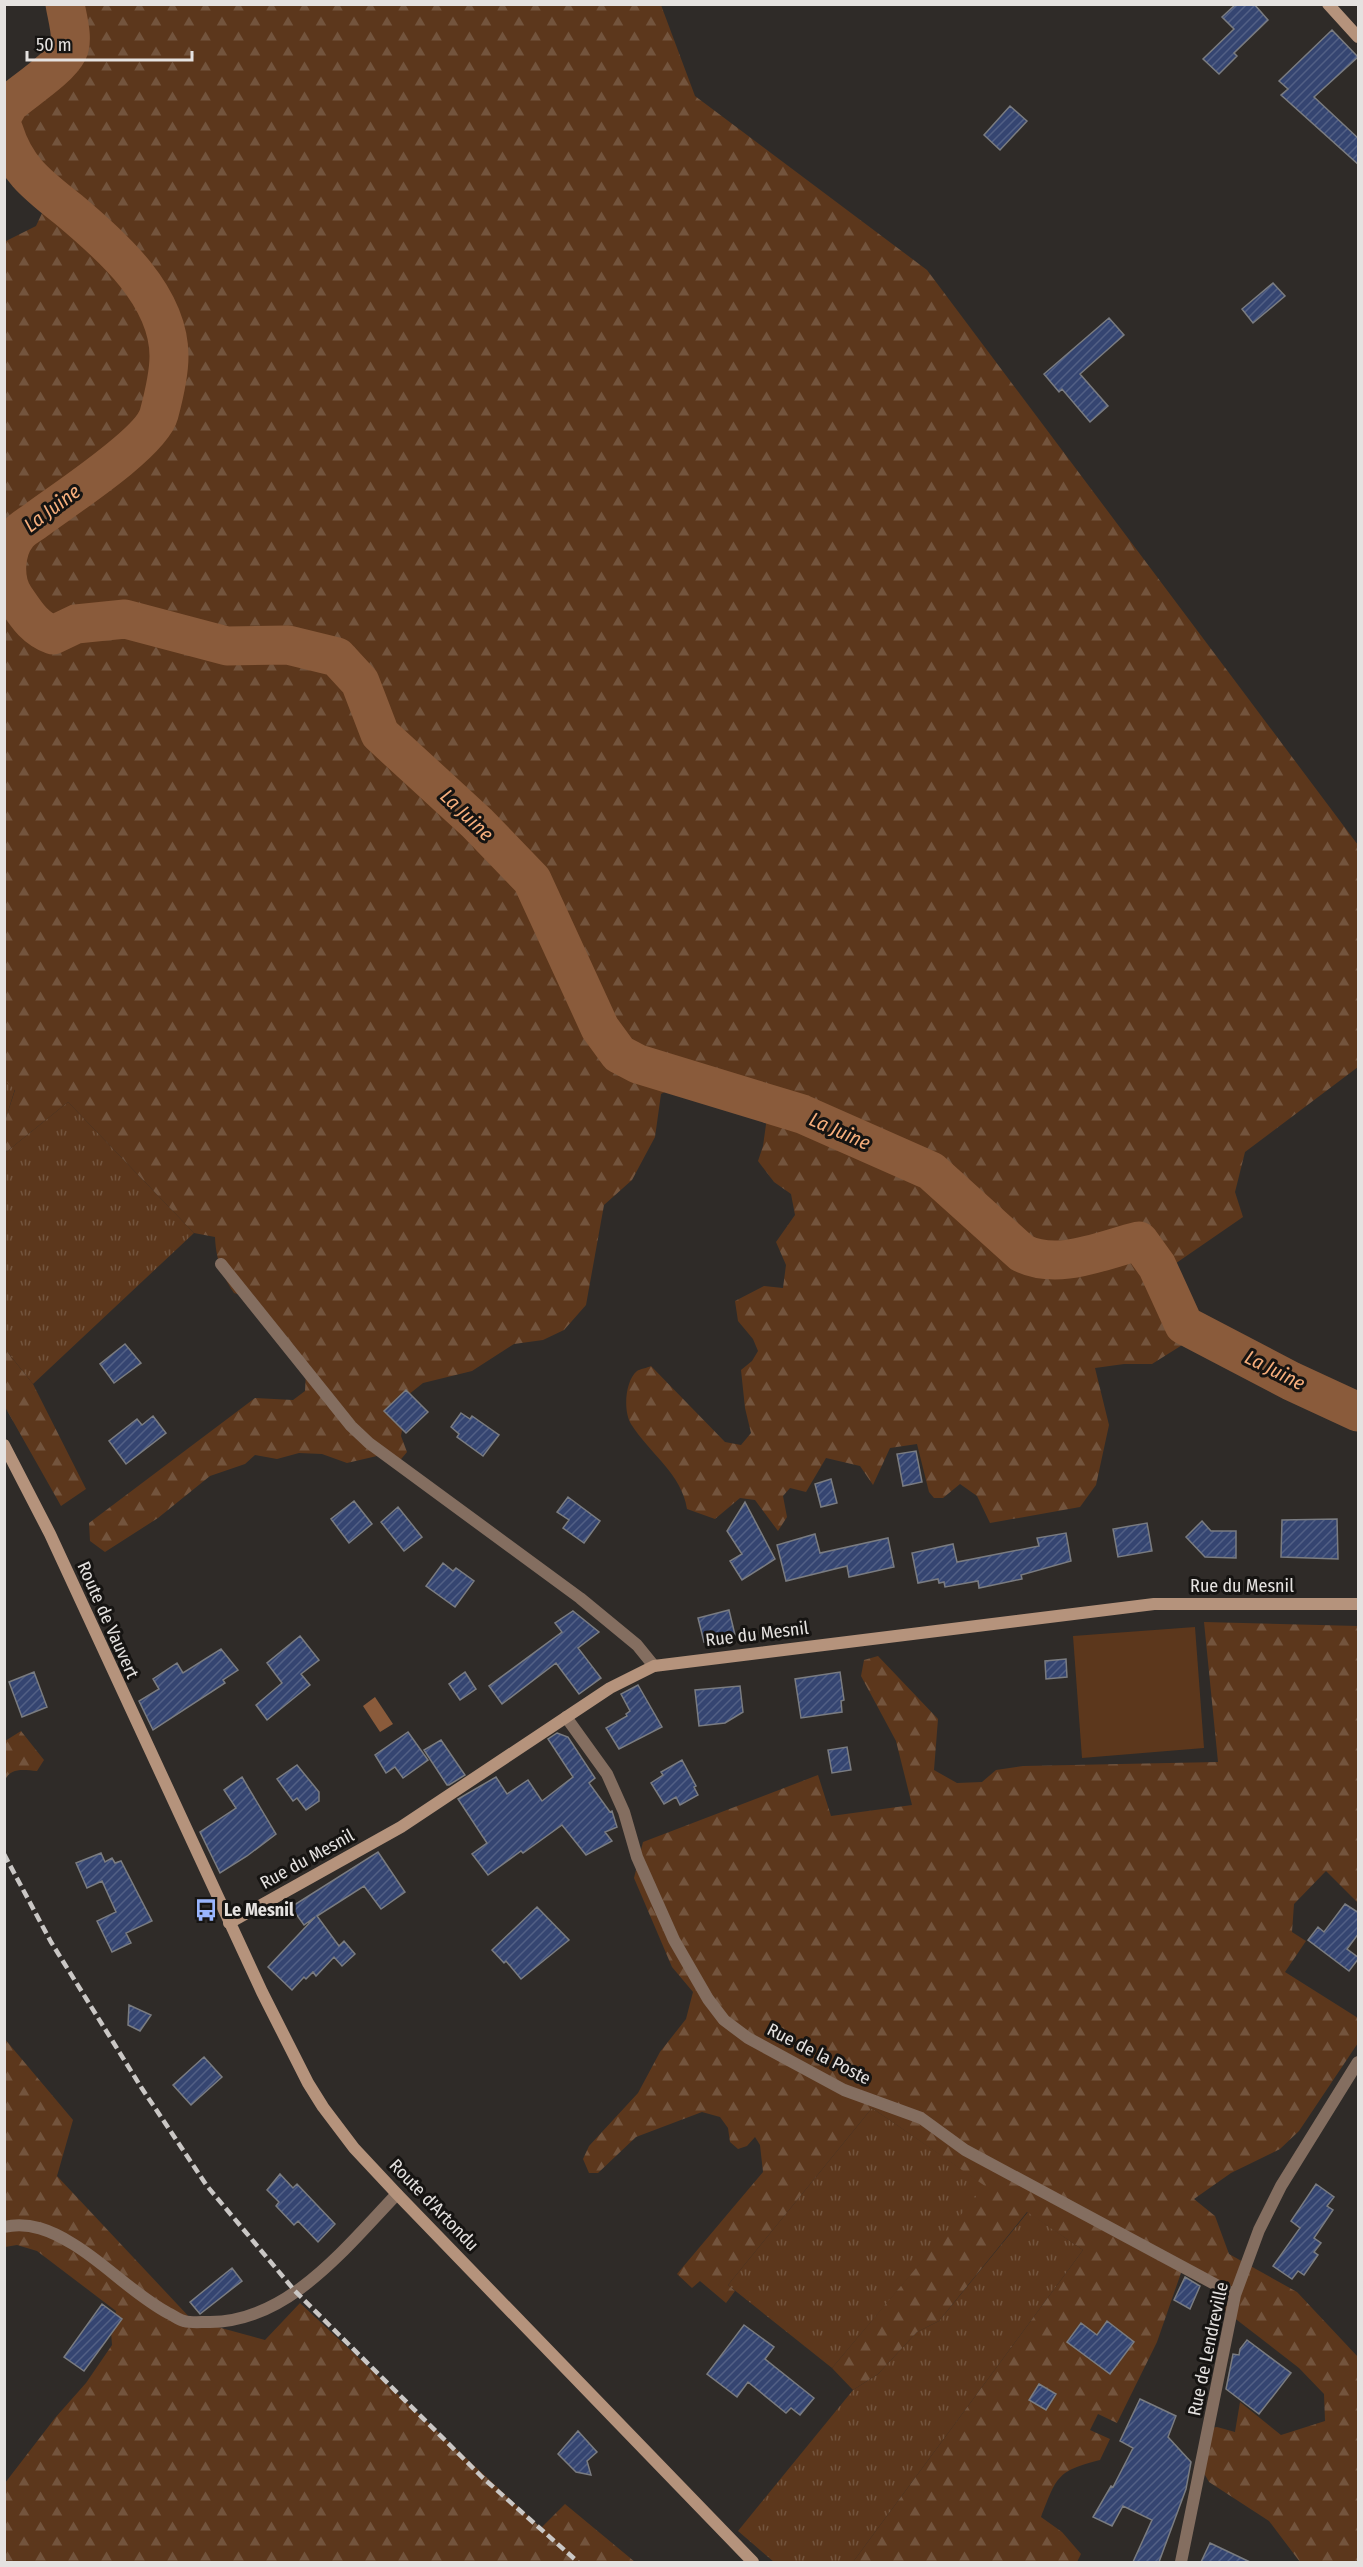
<svg xmlns="http://www.w3.org/2000/svg" width="1363" height="2567" font-family="'Fira Sans Condensed',sans-serif">
<style>
.grass{fill:url(#grass-tufts)}
.forest{fill:url(#forest-firs)}
.pitch{fill:#5c371c}
.water{fill:#8a5b3b}
.lines{fill:none;stroke-linecap:round;stroke-linejoin:round}
.river{stroke:#8a5b3b;stroke-width:39}
.building{fill:url(#building-hatch);stroke:#7a7c81;stroke-width:1.5}
.street{stroke:#846e60;stroke-width:12}
.secondary{stroke:#b5937c;stroke-width:12}
.rail{stroke:#cac7c5;stroke-width:4.5;stroke-dasharray:9 4.5;stroke-linecap:butt}
.labels{text-anchor:middle;dominant-baseline:central;stroke-width:6;stroke-linejoin:round;paint-order:stroke}
.street-label{font-size:18px;fill:#e5e2e0;stroke:#161412}
.poi-label{font-size:18px;font-weight:bold;fill:#e5e2e0;stroke:#161412;text-anchor:start}
.water-label{font-size:20px;font-style:italic;fill:#f6ae7c;stroke:#161412}
</style>
<defs>
<pattern id="grass-tufts" width="24" height="20" patternUnits="userSpaceOnUse" patternTransform="scale(1.5)"><rect width="24" height="20" fill="#5c371c"/><path d="M3 7l-1-3M5 7V3M7 7l1-3M15 17l-1-3M17 17v-4M19 17l1-3" fill="none" stroke="#73543d"/></pattern>
<pattern id="forest-firs" width="22" height="20" patternUnits="userSpaceOnUse" patternTransform="scale(1.5)"><rect width="22" height="20" fill="#5c371c"/><path d="M5 1l3.5 6h-7zM16 11l3.5 6h-7z" fill="#73543d"/></pattern>
<pattern id="building-hatch" width="6" height="6" patternUnits="userSpaceOnUse" patternTransform="scale(1.5)"><rect width="6" height="6" fill="#354571"/><path d="M-1 1l2-2M0 6l6-6M5 7l2-2" fill="none" stroke="#526085"/></pattern>
</defs>
<rect width="100%" height="100%" fill="#2f2b28"/>
<path class="grass" d="M5,1079L15,1089L5,1121Z
M68,1102L194,1233L33,1384L5,1349V1153Z
M872,2108L986,2186L832,2368L728,2285Z
M1028,2212L1083,2250L853,2562H774L738,2531L853,2390L878,2374L917,2332L939,2321Z"/>
<path class="forest" d="M50,5H661L695,96L927,270L1358,845V1067L1245,1152L1235,1192L1243,1217L1169,1268L1182,1284L1195,1314L1187,1342L1152,1364H1124L1095,1368L1109,1425L1096,1485L1080,1507L990,1523L977,1496L960,1484L943,1498H934L929,1492L917,1444L890,1448L873,1485L860,1466L826,1458L806,1492L790,1488L783,1496L787,1517L778,1531L755,1500L740,1498L715,1519L687,1509C682,1474 649,1453 631,1424C623,1411 625,1381 637,1371C640,1369 647,1368 651,1366L725,1442L741,1445L751,1433L745,1408L741,1370L752,1361L758,1351L753,1339L738,1321L735,1301L764,1286L783,1288L786,1265L776,1242L795,1215L791,1194L774,1182L758,1161L763,1146L770,1096L740,1075L700,1073L661,1094L655,1137L632,1180L604,1205L586,1305L564,1330L543,1340L514,1344L472,1371L423,1383L408,1395L401,1436L407,1452L397,1464L377,1456L347,1463L322,1454L299,1453L277,1459L255,1455L245,1464L210,1476L158,1518L105,1552L90,1541L89,1523L255,1398L293,1400L305,1391L306,1372L253,1299L234,1293C222,1275 216,1260 215,1237L194,1233L68,1102L5,1153V1121L15,1090L4,1079V242L36,226L43,211L5,174L4,93L50,58C62,41 54,23 50,5Z
M5,1349L33,1384L86,1489L61,1506L5,1407Z
M1204,1622L1358,1626V1903L1326,1871L1294,1904L1292,1932L1306,1941L1285,1972L1358,2018V2043L1299,2131L1280,2149L1231,2173L1194,2199L1215,2216L1229,2254L1297,2292L1358,2357V2562H1300L1269,2521L1209,2482L1198,2463L1206,2429L1217,2427L1235,2432L1240,2402L1281,2435L1325,2421L1324,2394L1299,2368L1224,2310L1231,2296L1182,2270L1157,2342L1117,2423L1098,2414L1090,2430L1110,2439L1100,2460C1056,2471 1057,2477 1041,2517L1062,2532L1081,2554L1077,2562H853L1083,2250L1027,2212L939,2321L917,2332L878,2374L853,2390L832,2368L985,2186L872,2108L728,2285L735,2291L726,2303L700,2281L692,2288L677,2274L763,2172L760,2145L755,2137L747,2146L738,2149L730,2142L728,2128L720,2117L702,2112L636,2137L598,2173H589L583,2159L589,2146L638,2093L660,2052L686,2019L693,1992L672,1967L634,1878L643,1842L818,1775L831,1816L912,1805L896,1741L861,1676L864,1660L878,1656L938,1719L934,1770L957,1783L982,1782L996,1770L1023,1766L1218,1762Z
M21,1731L44,1760L37,1771C24,1770 11,1767 5,1780V1741Z
M4,2038L73,2120L57,2176L192,2320L265,2340L300,2303L541,2528L565,2504L635,2562H5V2483L55,2418L86,2383L112,2345L111,2331L116,2311L37,2251L17,2245L5,2247Z"/>
<path class="pitch" d="M1195,1627L1204,1748L1082,1758L1073,1636Z"/>
<path class="water" d="M375,1697L393,1724L380,1732L363,1706Z"/>
<g class="lines">
<path class="river" d="M4,113L9,104C25,90 59,69 68,51C74,39 67,17 65,4
M4,131C16,170 39,186 69,210C112,246 169,296 169,356C169,372 163,399 159,414C151,443 66,498 39,518C33,523 23,528 18,534C4,551 3,581 15,598C26,614 34,628 53,635L76,624L125,619L227,646L288,645L337,657L360,682L380,734L477,823L532,880L600,1028L619,1054L638,1064L802,1114L931,1171L1022,1253C1059,1271 1102,1250 1139,1241L1157,1266L1184,1325L1291,1381L1358,1412"/>
</g>
<path class="building" d="M1236,4H1254L1268,20L1234,53L1237,56L1219,74L1203,59L1234,29L1222,17Z
M1332,30L1358,57L1314,97L1359,139V165L1281,95L1288,89L1279,81Z
M1010,106L1027,121L1000,150L984,135Z
M1273,283L1285,296L1253,323L1242,309Z
M1109,318L1124,335L1080,374L1108,406L1090,422L1062,389L1059,392L1044,374Z
M125,1344L141,1363L114,1383L100,1364Z
M406,1390L428,1412L406,1433L384,1411Z
M461,1413L470,1419L472,1416L499,1435L483,1456L457,1437L459,1434L451,1427Z
M153,1416L166,1433L126,1464L109,1441L137,1419L142,1425Z
M916,1451L922,1482L903,1486L897,1454Z
M831,1479L837,1503L821,1507L815,1484Z
M568,1497L600,1521L584,1543L563,1528L569,1520L557,1512Z
M354,1501L372,1524L349,1543L331,1519Z
M745,1502L775,1559L742,1580L730,1561L742,1554L727,1531Z
M398,1507L422,1537L404,1551L381,1522Z
M1337,1519L1338,1559L1281,1557L1282,1520Z
M1202,1521L1211,1531H1236V1558L1205,1557L1186,1537Z
M1147,1523L1152,1551L1118,1557L1113,1529Z
M1066,1533L1071,1561L1021,1575L1022,1579L979,1588L978,1581L945,1587L944,1582L939,1583L938,1579L918,1583L912,1553L953,1544L957,1562L1039,1546L1037,1538Z
M815,1534L820,1553L888,1538L894,1567L849,1577L847,1566L786,1581L777,1545Z
M443,1563L453,1571L456,1568L474,1581L455,1607L426,1586Z
M729,1610L735,1635L704,1642L698,1618Z
M573,1611L599,1632L578,1648L601,1678L579,1694L556,1663L502,1704L489,1686L562,1632L555,1623Z
M300,1636L319,1660L301,1674L310,1685L267,1720L256,1705L282,1683L267,1663Z
M221,1649L238,1670L223,1680L225,1683L153,1730L139,1701L159,1689L153,1679L177,1663L183,1673Z
M1066,1659L1067,1677L1046,1679L1045,1661Z
M34,1672L47,1707L22,1717L9,1682Z
M465,1672L476,1689L460,1700L449,1684Z
M840,1672L844,1700L841,1701L842,1712L801,1718L795,1679Z
M638,1685L662,1727L619,1749L606,1728L627,1716L626,1714L630,1711L621,1694Z
M740,1686L743,1712L725,1723L699,1726L695,1690Z
M408,1732L428,1760L403,1778L395,1767L386,1773L375,1755Z
M557,1733L568,1737L595,1778L589,1783L610,1812L612,1811L617,1827L605,1832L612,1841L586,1855L562,1825L523,1853L521,1851L488,1875L472,1854L487,1843L458,1799L496,1777L507,1794L528,1780L542,1801L573,1777L548,1739Z
M441,1740L465,1775L449,1785H447L424,1750Z
M847,1747L851,1770L832,1773L828,1750Z
M682,1760L696,1786L694,1787L698,1795L680,1805L676,1797L664,1804L651,1783L663,1775L661,1772Z
M297,1765L319,1792V1801L306,1810L297,1798L293,1801L277,1779Z
M242,1777L276,1834L247,1856L220,1873L200,1832L236,1808L224,1790Z
M378,1852L405,1892L381,1909L364,1886L317,1916L339,1946L344,1941L355,1954L342,1966L334,1957L316,1976L313,1972L306,1979L304,1977L292,1990L268,1967L315,1917L304,1925L291,1907Z
M101,1853L105,1862L112,1858L115,1863L121,1861L152,1921L126,1933L131,1943L112,1952L97,1921L116,1912L102,1881L87,1888L76,1863Z
M1345,1904L1359,1913V1933L1347,1949L1359,1958L1349,1971L1308,1940L1318,1927L1324,1932Z
M537,1907L569,1940L521,1979L506,1961L504,1963L492,1950Z
M129,2005L151,2015L140,2031L128,2025Z
M204,2057L222,2077L191,2105L173,2085Z
M280,2174L293,2188L297,2184L335,2224L318,2242L298,2221L294,2225L276,2206L279,2202L267,2190Z
M1316,2184L1334,2197L1327,2206L1333,2210L1314,2238L1321,2243L1314,2252L1318,2255L1304,2275L1298,2271L1292,2279L1273,2266L1300,2228L1291,2221Z
M232,2268L242,2281L200,2314L190,2302Z
M1185,2277L1200,2286L1190,2309L1174,2300Z
M102,2304L122,2319L84,2371L64,2357Z
M1107,2321L1134,2342L1110,2374L1067,2342L1081,2323L1097,2335Z
M744,2325L774,2347L765,2359L814,2398L800,2415L791,2408L786,2413L748,2382L737,2397L707,2374Z
M1247,2340L1291,2373L1259,2414L1226,2389L1233,2354L1239,2355L1240,2349Z
M1039,2384L1056,2394L1046,2410L1029,2400Z
M1140,2399L1176,2416L1168,2437L1191,2462L1186,2489L1159,2562H1133L1152,2520L1123,2506L1112,2526L1093,2517L1111,2486L1113,2487L1133,2448L1120,2441Z
M578,2431L597,2452L587,2461L591,2475L576,2472L558,2454Z
M1210,2543L1250,2562H1201Z"/>
<g class="lines">
<path class="street" d="M221,1264L351,1426L369,1443L580,1598L637,1645L654,1666
M566,1717L607,1774L624,1812L637,1857L674,1940L708,1999L724,2020L748,2038L844,2090L921,2118L965,2150L1235,2295
M4,2227C29,2221 52,2231 73,2244C106,2264 133,2294 168,2313C173,2315 179,2320 184,2321C191,2323 200,2322 207,2322C287,2324 346,2247 397,2194
M1181,2562L1235,2295L1259,2230L1281,2186L1358,2062"/>
<path class="secondary" d="M1328,4L1358,37
M4,1445L50,1534L262,1992L308,2083L323,2107L354,2148L397,2194L753,2562
M229,1923L401,1827L610,1688L654,1666L1154,1604H1358"/>
<path class="rail" d="M4,1854L51,1942L141,2087L207,2186L295,2291L482,2477L578,2562"/>
</g>
<defs>
<g id="bus-bare" transform="scale(1.8)"><path d="M-5-6H5V4H4V6H2V4H-2V6H-4V4H-5ZM-3.5-4V0h7V-4ZM-3.5 1.2v1.5H-2V1.2ZM2 1.2v1.5H3.5V1.2Z" fill="#99b5fd" stroke="#161412" stroke-width="2.5" paint-order="stroke"/></g>
</defs>
<g fill-rule="evenodd">
<use href="#bus-bare" x="206" y="1910"/>
</g>
<g class="labels">
<g class="street-label">
<text x="1242" y="1586">Rue du Mesnil</text>
<text transform="translate(108 1620) rotate(66)">Route de Vauvert</text>
<text transform="translate(757 1634) rotate(-7)">Rue du Mesnil</text>
<text transform="translate(307 1859) rotate(-29)">Rue du Mesnil</text>
<text transform="translate(819 2054) rotate(27)">Rue de la Poste</text>
<text transform="translate(434 2205) rotate(46)">Route d'Artondu</text>
<text transform="translate(1208 2349) rotate(-78)">Rue de Lendreville</text>
</g>
<g class="poi-label">
<text x="224" y="1910">Le Mesnil</text>
</g>
<g class="water-label">
<text transform="translate(52 508) rotate(-37)">La Juine</text>
<text transform="translate(467 815) rotate(44)">La Juine</text>
<text transform="translate(840 1131) rotate(24)">La Juine</text>
<text transform="translate(1275 1370) rotate(27)">La Juine</text>
</g>
</g>
<rect width="1363" height="2567" fill="none" stroke="#e5e2e0" stroke-width="12"/>
<path d="M27 51v9h165v-9" fill="none" stroke="#e5e2e0" stroke-width="3"/>
<text x="36" y="51" font-size="18" fill="#e5e2e0" stroke="#161412" stroke-width="4.5" paint-order="stroke">50 m</text>
</svg>
